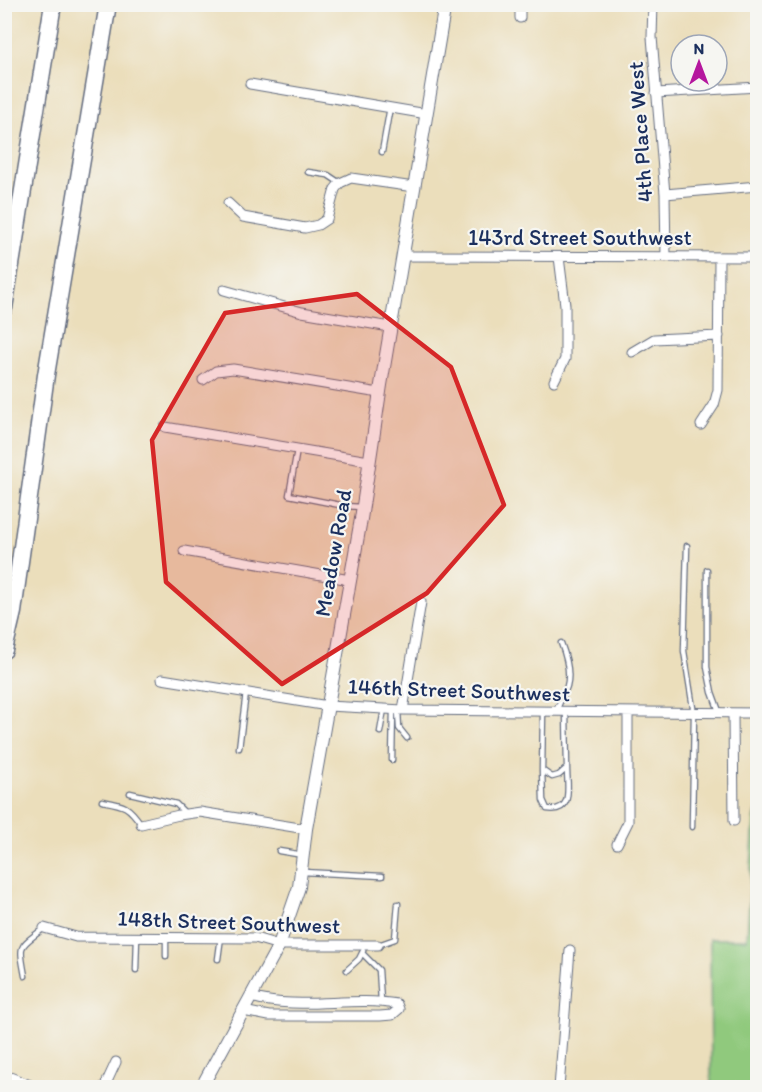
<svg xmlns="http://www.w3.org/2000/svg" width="762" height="1092" font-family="Itim,sans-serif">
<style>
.green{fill:#90c97d;stroke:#567c6e;stroke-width:1.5}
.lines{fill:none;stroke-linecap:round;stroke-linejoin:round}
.service-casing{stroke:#646c7f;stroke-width:7}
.minor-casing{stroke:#646c7f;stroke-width:11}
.tertiary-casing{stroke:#646c7f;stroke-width:14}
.motorway-casing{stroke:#646c7f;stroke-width:19}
.service{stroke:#fff;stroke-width:4.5}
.minor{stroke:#fff;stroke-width:9}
.tertiary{stroke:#fff;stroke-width:12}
.motorway{stroke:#fff;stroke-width:16}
.marked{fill:#d62828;fill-opacity:0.2;stroke:#d62828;stroke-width:4.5;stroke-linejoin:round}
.labels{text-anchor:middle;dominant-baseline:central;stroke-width:4.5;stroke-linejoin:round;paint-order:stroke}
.street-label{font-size:22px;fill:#1b2f5e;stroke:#f6f6f2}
</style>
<rect width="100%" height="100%" fill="#f6f6f2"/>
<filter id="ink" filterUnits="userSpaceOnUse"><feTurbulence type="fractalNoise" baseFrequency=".0167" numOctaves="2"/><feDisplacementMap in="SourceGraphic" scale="12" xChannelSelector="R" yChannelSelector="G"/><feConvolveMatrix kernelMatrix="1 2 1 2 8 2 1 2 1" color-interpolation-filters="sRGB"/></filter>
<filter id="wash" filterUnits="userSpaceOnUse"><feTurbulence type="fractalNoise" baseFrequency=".008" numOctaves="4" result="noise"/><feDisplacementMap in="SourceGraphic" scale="24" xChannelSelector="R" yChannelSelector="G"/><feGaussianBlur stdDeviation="1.35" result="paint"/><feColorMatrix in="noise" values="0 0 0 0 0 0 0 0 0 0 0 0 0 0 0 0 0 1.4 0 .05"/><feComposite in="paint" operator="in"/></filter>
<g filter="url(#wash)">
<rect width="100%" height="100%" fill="#ebdebb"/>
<path class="green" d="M757,810V1087H711L710,939H747L754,819Z"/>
</g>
<g filter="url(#ink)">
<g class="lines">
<g class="service-casing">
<path id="service" d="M382,152L390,107
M308,172L328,175L340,183
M297,450L289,495L345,506L362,507
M687,546L684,651L694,714L692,827
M707,570V667L712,692L720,714
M398,710L399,728L407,738
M543,712L542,770L552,777L559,775L567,768L566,712
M556,712C559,702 564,695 567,686C571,672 566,656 561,643
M380,732L384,709
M239,748L246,693
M392,760L393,710
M542,770L543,800L547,809C574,813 567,787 567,768
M130,793L176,804L186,814
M102,801C124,805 128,805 141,824
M279,851L303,855
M303,872L382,876
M378,945L395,939L398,904
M362,953L379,970L381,1001
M166,956V937
M218,959L221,937
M136,970L137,937
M347,970L359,959L363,951
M25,976C19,942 18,949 44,928"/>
</g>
<g class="minor-casing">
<path id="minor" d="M520,4V18
M653,4L652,37L665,194L666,257
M250,84L427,114
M656,93L758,87
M665,194L758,186
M228,203L243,217L305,228L318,225L327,219L335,189L340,183L351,178L414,187
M402,256L758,257
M224,290L302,312L390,327
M632,352L654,339L719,336
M203,380L216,371L233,369L379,393
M554,381L565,359V305L559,257
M701,425L714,405L718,390L719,258
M165,427L369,461
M184,551L350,580
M162,679L328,706L403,710L758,713
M403,710L421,602
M733,714L734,821
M141,824L179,815L200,812L306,829
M617,844L628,822V713
M44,928L76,937L255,938L279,945H378
M243,1011L269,1016H380L392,1015L399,1009L397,1004C349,996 299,1011 251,997
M5,1075L38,1088
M104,1088L116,1062
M559,1088L570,950"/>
</g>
<g class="tertiary-casing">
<path id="tertiary" d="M201,1088L279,945L299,887L306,829L361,519L381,385L445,4"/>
</g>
<g class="motorway-casing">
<path id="motorway" d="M4,308L53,4
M4,650L13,612L46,375L108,4"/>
</g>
<use href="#service" class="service"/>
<use href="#minor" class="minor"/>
<use href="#tertiary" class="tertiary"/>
<use href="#motorway" class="motorway"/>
</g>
</g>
<path class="marked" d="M357,294L451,367L504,505L427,593L282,684L166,582L152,440L225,313Z"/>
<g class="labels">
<g class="street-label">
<text transform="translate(640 132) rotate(-94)">4th Place West</text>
<text x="580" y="237">143rd Street Southwest</text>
<text transform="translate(333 553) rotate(-80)">Meadow Road</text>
<text transform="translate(459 690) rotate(2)">146th Street Southwest</text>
<text transform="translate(229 922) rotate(2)">148th Street Southwest</text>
</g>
</g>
<rect width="762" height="1092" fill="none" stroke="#f6f6f2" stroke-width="24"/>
<g transform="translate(699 63)"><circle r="28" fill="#f6f6f2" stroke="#9ea6b7" stroke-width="1.5"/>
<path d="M0-4.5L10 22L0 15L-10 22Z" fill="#b5179e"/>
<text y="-9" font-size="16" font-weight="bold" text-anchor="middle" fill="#1b2f5e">N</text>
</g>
</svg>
